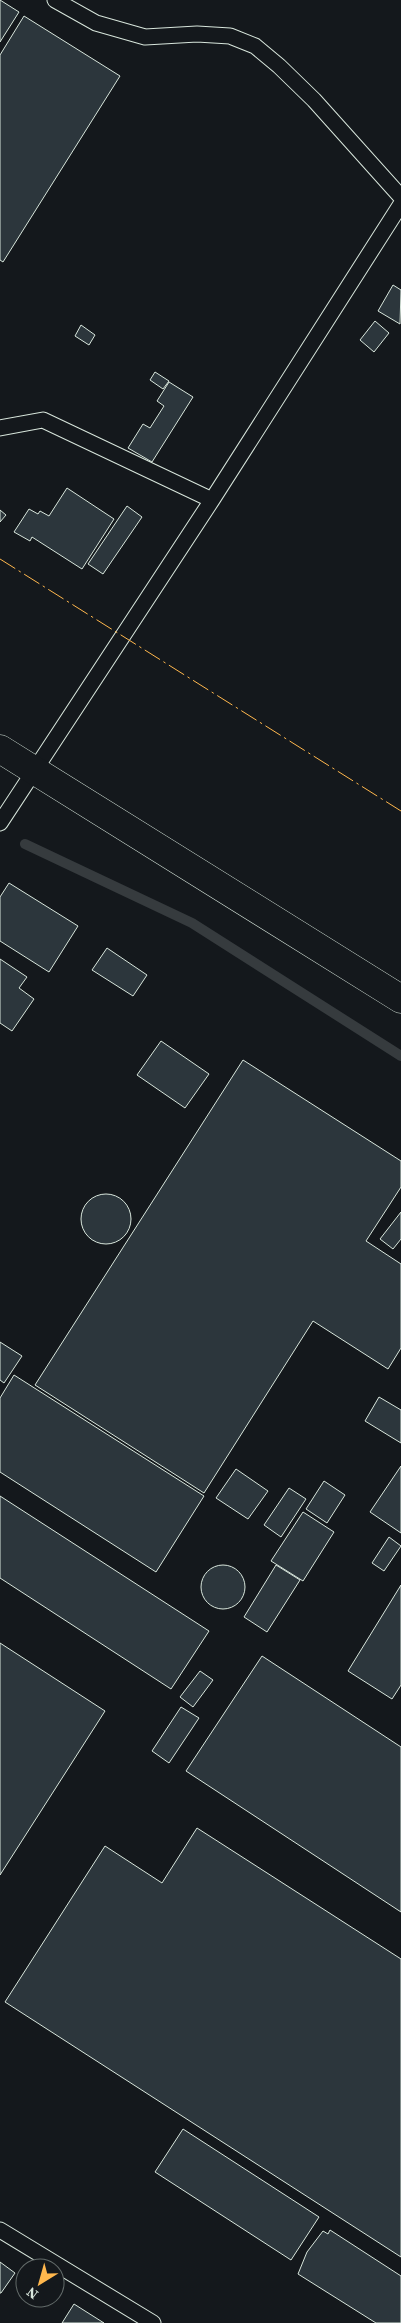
<svg xmlns="http://www.w3.org/2000/svg" width="401" height="2323" font-family="'Source Serif 4',serif">
<style>
.lines{fill:none;stroke-linecap:round;stroke-linejoin:round}
.stream{stroke:#363b3e;stroke-width:10}
.building{fill:#2c363c;stroke:#d8e6dc}
.lane-casing{stroke:#d8e6dc;stroke-width:17}
.secondary-casing{stroke:#d8e6dc;stroke-width:29}
.lane{stroke:#14181c;stroke-width:15}
.secondary{stroke:#14181c;stroke-width:28}
.power{stroke:#ffb74d;stroke-width:1;stroke-dasharray:18 4 2.5 4;stroke-linecap:butt}
</style>
<rect width="100%" height="100%" fill="#14181c"/>
<g class="lines">
<path class="stream" d="M25,844L192,923L401,1056"/>
</g>
<path class="building" d="M0,0L19,12L0,42Z
M24,16L120,76L3,262L0,260V55Z
M393,285L401,290L400,324L378,311Z
M375,321L389,333L374,352L360,340Z
M81,325L95,335L89,345L75,336Z
M155,372L169,381L163,389L150,380Z
M169,382L193,397L152,462L128,448L143,424L150,428L164,406L157,401Z
M67,488L114,519L82,569L32,537L30,541L14,532L29,509L38,514L40,511L49,516Z
M127,506L142,517L103,574L88,564Z
M0,510L6,515L0,522Z
M9,883L78,926L49,972L0,941V897Z
M107,948L147,975L133,996L92,970Z
M0,959L27,977L19,988L34,999L12,1031L0,1023Z
M161,1041L209,1074L185,1108L137,1075Z
M243,1060L401,1161V1187L366,1241L401,1264V1348L388,1369L313,1321L204,1493L35,1385Z
M81 1219a25 25 0 1 1 50 0a25 25 0 1 1-50 0Z
M401,1212V1239L393,1249L380,1239Z
M0,1342L22,1356L4,1383L0,1380Z
M14,1375L204,1496L156,1572L0,1472V1398Z
M379,1397L401,1410V1443L365,1421Z
M401,1466V1533L370,1512Z
M236,1469L268,1491L248,1519L216,1498Z
M324,1481L345,1495L327,1523L306,1509Z
M289,1488L306,1499L281,1537L264,1525Z
M0,1496L209,1631L171,1689L0,1578Z
M303,1512L334,1532L303,1581L271,1561Z
M389,1537L401,1546L384,1571L372,1563Z
M276,1565L300,1580L267,1632L244,1617Z
M201 1587a22 22 0 1 1 44 0a22 22 0 1 1-44 0Z
M401,1585V1685L392,1699L348,1671Z
M0,1643L105,1711L0,1875Z
M262,1656L401,1747V1912L186,1771Z
M200,1671L213,1680L193,1707L180,1697Z
M181,1707L199,1718L169,1763L152,1751Z
M197,1828L401,1959V2257L5,2002L105,1846L162,1883Z
M183,2129L319,2217L291,2260L155,2172Z
M330,2230L401,2276V2323H376L298,2274L307,2252L323,2231L328,2234Z
M0,2262L15,2273L1,2293H0Z
M74,2304L104,2323H62Z"/>
<g class="lines">
<g class="lane-casing">
<path id="lane" d="M55,0L96,23L145,37L197,34L230,36L255,46L279,66L314,100L401,197
M0,428L43,420L212,500
M0,823L212,500L401,204
M0,2230L153,2323"/>
</g>
<g class="secondary-casing">
<path id="secondary" d="M0,749L401,999"/>
</g>
<use href="#lane" class="lane"/>
<use href="#secondary" class="secondary"/>
<path class="power" d="M0,559L401,811"/>
</g>
<g transform="translate(40 2283) rotate(217)"><circle r="24" fill="#14181c" stroke="#626a69"/>
<path d="M0-4L9 19L0 12L-9 19Z" fill="#ffb74d"/>
<text y="-8" font-size="14" font-weight="bold" text-anchor="middle" fill="#d8e6dc">N</text>
</g>
</svg>
